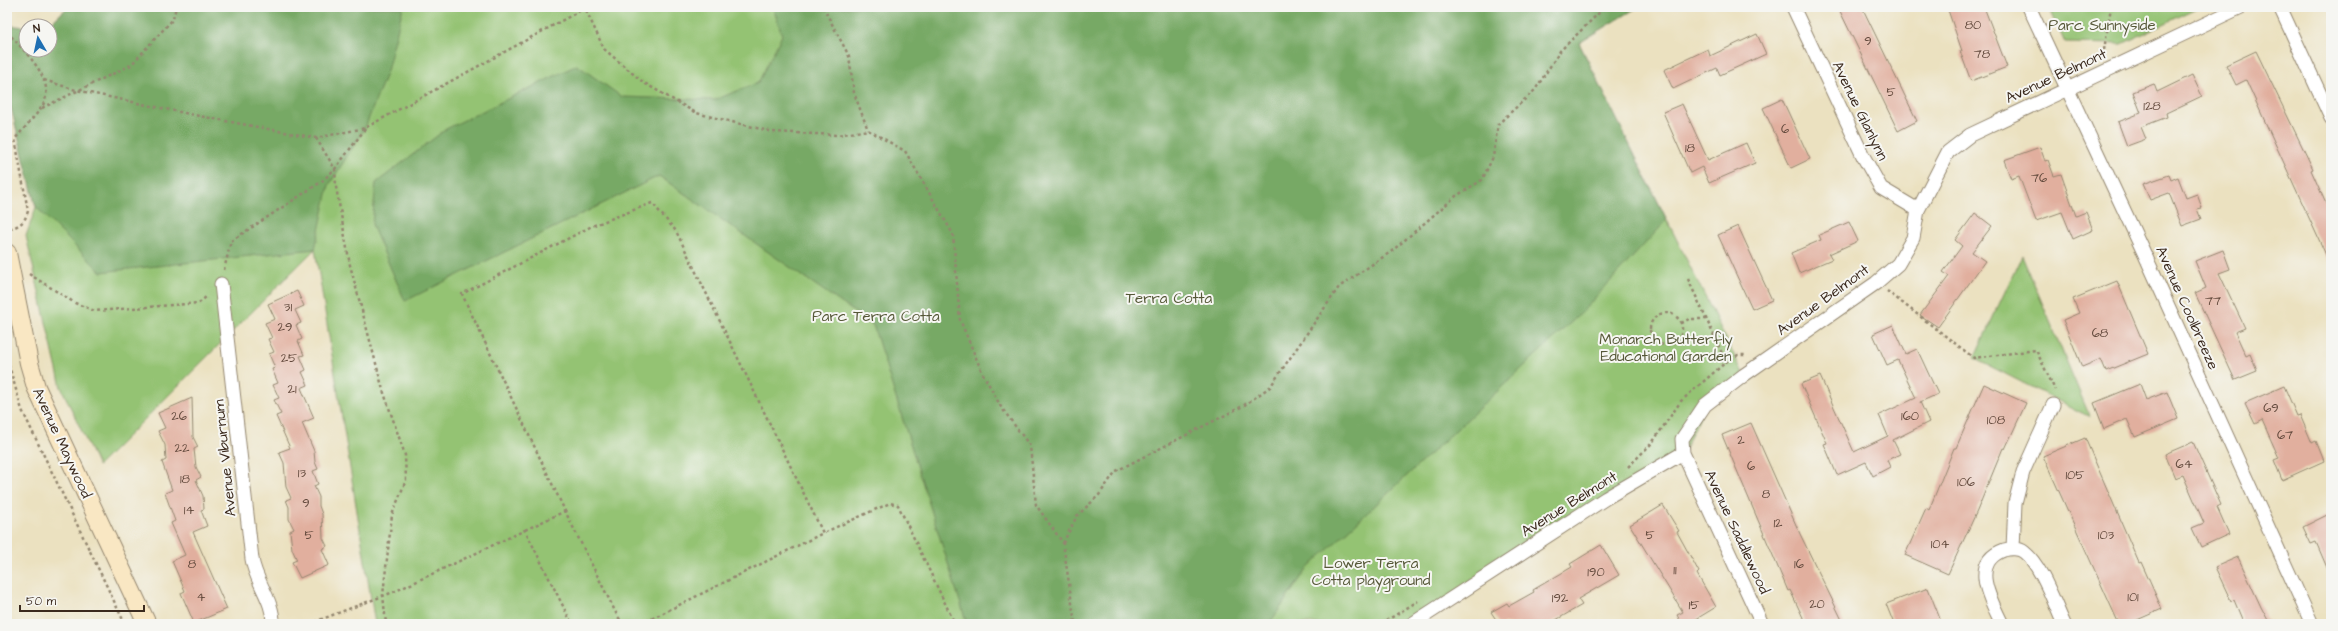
<svg xmlns="http://www.w3.org/2000/svg" width="2338" height="631" font-family="'Architects Daughter',sans-serif">
<style>
.green{fill:#94c373;stroke:#687648}
.forest{fill:#77a965;stroke:#596a42}
.building{fill:#e1af9e}
.lines{fill:none;stroke-linecap:round;stroke-linejoin:round}
.street-casing{stroke:#93866f;stroke-width:15}
.secondary-casing{stroke:#93866f;stroke-width:20}
.path{stroke:#93866f;stroke-width:2.5;stroke-dasharray:3 3;stroke-linecap:butt}
.street{stroke:#fff;stroke-width:13}
.secondary{stroke:#f9e7c3;stroke-width:18}
.labels{text-anchor:middle;dominant-baseline:central;stroke-width:4;stroke-linejoin:round;paint-order:stroke}
.number-label{font-size:13px;fill:#644b3e}
.park-label{font-size:15px;fill:#565838;stroke:#f6f6f2}
.street-label{font-size:15px;fill:#3b2a1e;stroke:#f6f6f2}
</style>
<rect width="100%" height="100%" fill="#f6f6f2"/>
<filter id="ink" filterUnits="userSpaceOnUse"><feTurbulence type="fractalNoise" baseFrequency=".025" numOctaves="2"/><feDisplacementMap in="SourceGraphic" scale="8" xChannelSelector="R" yChannelSelector="G"/><feConvolveMatrix kernelMatrix="1 2 1 2 8 2 1 2 1" color-interpolation-filters="sRGB"/></filter>
<filter id="wash" filterUnits="userSpaceOnUse"><feTurbulence type="fractalNoise" baseFrequency=".012" numOctaves="4" result="noise"/><feDisplacementMap in="SourceGraphic" scale="16" xChannelSelector="R" yChannelSelector="G"/><feGaussianBlur stdDeviation="0.9" result="paint"/><feColorMatrix in="noise" values="0 0 0 0 0 0 0 0 0 0 0 0 0 0 0 0 0 1.4 0 .05"/><feComposite in="paint" operator="in"/></filter>
<g filter="url(#wash)">
<rect width="100%" height="100%" fill="#ebe1c0"/>
<path class="green" d="M68,7H1638L1579,43L1744,375L1705,405L1683,453L1413,624H375L315,249L98,466L61,387L26,236L36,207L8,95L7,35L26,50H50L48,26Z
M2049,7H2199L2122,44L2065,43Z
M2022,255L2090,417L1974,358Z"/>
<path class="forest" d="M68,7H403L387,71L365,128L329,185L315,249L101,272L36,207L7,92V25L26,27V50H50L48,26Z
M773,7H1638L1579,43L1667,220L1580,314L1307,569L1269,624H967L873,325L659,176L405,301L372,225L376,183L446,129L577,65L622,97L714,100L758,83L782,35Z"/>
<g id="blocks">
<path class="building" d="M1838,7H1862L1917,121L1898,131Z
M1947,7H1984L2007,67L1971,81L1960,51H1962Z
M1757,34L1766,54L1720,75L1717,68L1673,89L1664,70L1708,49L1710,56Z
M2256,51L2313,169L2311,170L2331,215V266L2246,80L2236,85L2226,65Z
M2192,75L2202,96L2166,113L2167,117L2141,127L2146,139L2127,146L2118,122L2141,113L2133,92L2154,84L2157,92Z
M1782,99L1810,159L1791,168L1763,108Z
M1682,104L1708,160L1746,143L1755,163L1709,183L1702,167L1690,173L1663,112Z
M2040,147L2045,161L2048,160L2054,176L2061,174L2076,216L2086,212L2093,230L2073,239L2062,212L2036,221L2019,176L2011,179L2004,160Z
M2169,175L2171,180L2178,177L2186,198L2197,194L2202,208L2197,209L2201,219L2182,226L2169,193L2150,200L2143,184Z
M1975,213L1992,226L1972,252L1985,261L1938,327L1920,315L1949,276L1943,272L1962,246L1955,240Z
M1849,222L1858,241L1829,254L1832,259L1799,273L1791,253L1821,240L1819,235Z
M1738,226L1772,300L1752,309L1718,235Z
M2223,250L2230,269L2219,273L2245,328L2235,332L2246,356L2250,354L2257,371L2235,380L2195,293L2206,288L2195,261Z
M2117,281L2148,354L2106,371L2101,359L2082,367L2063,320L2079,313L2073,299Z
M297,291L304,306L295,310L301,323L296,325L302,339L298,341L304,355L300,356L306,370L302,372L308,385L301,388L314,418L302,423L314,451L315,462L318,469L313,471L318,484L314,486L319,497V506L322,514L323,538L327,546L322,549L329,565L300,578L292,562L297,560L292,549L290,531L294,529L289,519V507L286,500L291,498L286,487L284,463L279,452L290,448L276,416L281,414L274,400L279,398L273,385L278,383L272,369L275,368L269,354L274,352L268,339L272,338L265,323L275,319L268,304Z
M1893,325L1906,354L1917,349L1938,394L1920,402L1929,422L1893,440L1900,454L1887,460L1890,467L1873,476L1866,462L1837,475L1824,444L1827,443L1801,384L1820,376L1854,452L1888,436L1879,415L1916,398L1898,360L1887,365L1873,334Z
M1984,384L2026,403L2005,449L2003,448L1977,511L1948,574L1905,555L1926,508L1929,510L1954,448H1956Z
M2140,384L2146,400L2167,392L2178,419L2135,437L2127,419L2104,429L2094,403Z
M2284,386L2297,416L2300,415L2312,443L2316,441L2324,461L2282,480L2274,460L2279,458L2262,420L2255,424L2245,403Z
M192,398L193,437L198,447L194,449L196,467L201,477L196,480L203,496L204,509L201,510L207,526L193,532L227,609L194,623L181,593L185,591L172,561L185,555L171,523L175,521L165,493L172,490L162,462L166,460L165,445L158,431L165,428L158,413Z
M1751,423L1800,534L1844,624H1806L1790,590L1788,591L1722,435Z
M2085,438L2139,563L2141,562L2162,609L2128,624H2119L2043,456Z
M2193,442L2221,505L2217,507L2229,534L2201,547L2192,528L2204,523L2183,475L2175,478L2165,454Z
M1663,505L1679,531L1677,532L1699,572L1697,574L1716,607L1688,624H1682L1677,615L1683,612L1630,525Z
M2331,513V577L2316,542L2311,544L2303,527Z
M1601,545L1619,575L1578,599L1582,605L1549,624H1499L1491,612L1507,603L1509,606L1534,592L1533,590L1572,567L1570,564Z
M2238,557L2261,607L2270,624H2244L2234,600L2231,601L2215,567Z
M1928,588L1942,624H1894L1886,604Z"/>
</g>
</g>
<g filter="url(#ink)">
<use href="#blocks" fill-opacity="0" stroke="#93866f" stroke-width="1"/>
<g class="lines">
<g class="street-casing">
<path id="street" d="M1793,7L1863,156L1881,188L1918,210
M2029,7L2145,255L2312,624
M2280,7L2331,118
M221,284L252,559C255,581 274,601 273,624
M1683,453L1762,624
M2013,548L2015,503L2023,472L2053,405
M1412,624L1606,498L1683,453L1682,439L1705,405L1744,375L1876,283L1898,264L1913,238L1918,210L1948,152L1970,135L2241,7
M2002,624C1992,602 1968,563 2004,550C2010,548 2019,548 2024,552C2042,566 2054,603 2064,624"/>
</g>
<g class="secondary-casing">
<path id="secondary" d="M7,253L29,363L36,387L147,624"/>
</g>
<path class="path" d="M823,7L849,56L854,93L868,130
M7,32C23,50 60,82 41,108C33,119 23,129 15,139L28,211C25,223 18,227 7,229
M2103,56L2111,7
M44,80L76,90L194,115L316,138L365,128L585,8L604,49L644,83L696,113L773,132L838,135L868,130L905,151L953,234L960,320L982,372L1001,407L1030,446L1036,505L1063,543L1075,624
M42,108L131,65L173,19L176,7
M316,138L335,169L336,187L350,265L383,390L405,455L406,480L392,515L388,550L383,595L386,624
M224,270L231,241L321,182L335,169L365,129
M29,274L75,303L95,311L199,303L207,296
M1688,279L1726,362
M1887,291L1974,358L2036,350L2055,390
M1650 329a16 16 0 1 1 32 0a16 16 0 1 1-32 0Z
M1681,323L1689,319H1706
M7,359L22,410L125,624
M1628,467L1652,443L1681,401L1726,362L1738,355H1747
M525,530L565,511
M1063,543L1077,516L1099,495L1116,471L1243,406L1270,387L1339,287L1392,251L1456,196L1482,180L1493,157L1498,124L1535,90L1560,51L1605,7
M309,624L396,591L525,530L572,624
M624,624L618,617L565,511L462,294L592,226L652,203L676,231L823,533L890,503L898,505L955,624
M641,624L823,533
M1381,624L1418,601"/>
<use href="#street" class="street"/>
<use href="#secondary" class="secondary"/>
</g>
</g>
<g class="labels">
<g class="number-label">
<text x="1973" y="25">80</text>
<text x="1868" y="41">9</text>
<text x="1982" y="54">78</text>
<text x="1891" y="92">5</text>
<text x="2152" y="106">128</text>
<text x="1785" y="129">6</text>
<text x="1690" y="148">18</text>
<text x="2039" y="178">76</text>
<text x="2213" y="301">77</text>
<text x="288" y="307">31</text>
<text x="285" y="327">29</text>
<text x="2100" y="333">68</text>
<text x="289" y="358">25</text>
<text x="292" y="389">21</text>
<text x="2271" y="408">69</text>
<text x="179" y="416">26</text>
<text x="1910" y="416">160</text>
<text x="1996" y="420">108</text>
<text x="2285" y="435">67</text>
<text x="1741" y="440">2</text>
<text x="182" y="448">22</text>
<text x="2184" y="464">64</text>
<text x="1751" y="466">6</text>
<text x="302" y="473">13</text>
<text x="2075" y="475">105</text>
<text x="185" y="479">18</text>
<text x="1966" y="482">106</text>
<text x="1766" y="494">8</text>
<text x="306" y="503">9</text>
<text x="189" y="510">14</text>
<text x="1778" y="523">12</text>
<text x="309" y="535">5</text>
<text x="1650" y="535">5</text>
<text x="2106" y="535">103</text>
<text x="1940" y="544">104</text>
<text x="192" y="564">8</text>
<text x="1799" y="564">16</text>
<text x="1675" y="570">11</text>
<text x="1596" y="572">190</text>
<text x="201" y="597">4</text>
<text x="2133" y="597">101</text>
<text x="1560" y="598">192</text>
<text x="1817" y="604">20</text>
<text x="1694" y="605">15</text>
</g>
<g class="park-label">
<text x="2102" y="25">Parc Sunnyside</text>
<text x="1169" y="298">Terra Cotta</text>
<text x="876" y="316">Parc Terra Cotta</text>
<text x="1666" y="339">Monarch Butterfly<tspan x="1666" dy="17">Educational Garden</tspan></text>
<text x="1371" y="563">Lower Terra<tspan x="1371" dy="17">Cotta playground</tspan></text>
</g>
<g class="street-label">
<text transform="translate(2056 76) rotate(-25)">Avenue Belmont</text>
<text transform="translate(1860 111) rotate(64)">Avenue Glanlynn</text>
<text transform="translate(1823 300) rotate(-36)">Avenue Belmont</text>
<text transform="translate(2187 308) rotate(66)">Avenue Coolbreeze</text>
<text transform="translate(62 443) rotate(65)">Avenue Maywood</text>
<text transform="translate(225 458) rotate(-96)">Avenue Viburnum</text>
<text transform="translate(1569 504) rotate(-32)">Avenue Belmont</text>
<text transform="translate(1737 532) rotate(65)">Avenue Saddlewood</text>
</g>
</g>
<rect width="2338" height="631" fill="none" stroke="#f6f6f2" stroke-width="24"/>
<g transform="translate(38 38) rotate(351)"><circle r="19" fill="#f6f6f2" stroke="#aba49d"/>
<path d="M0-3L7 15L0 10L-7 15Z" fill="#1f6fb2"/>
<text y="-6" font-size="11" font-weight="bold" text-anchor="middle" fill="#3b2a1e">N</text>
</g>
<path d="M20 605v6h124v-6" fill="none" stroke="#3b2a1e" stroke-width="2"/>
<text x="26" y="605" font-size="12" fill="#3b2a1e" stroke="#f6f6f2" stroke-width="3" paint-order="stroke">50 m</text>
</svg>
